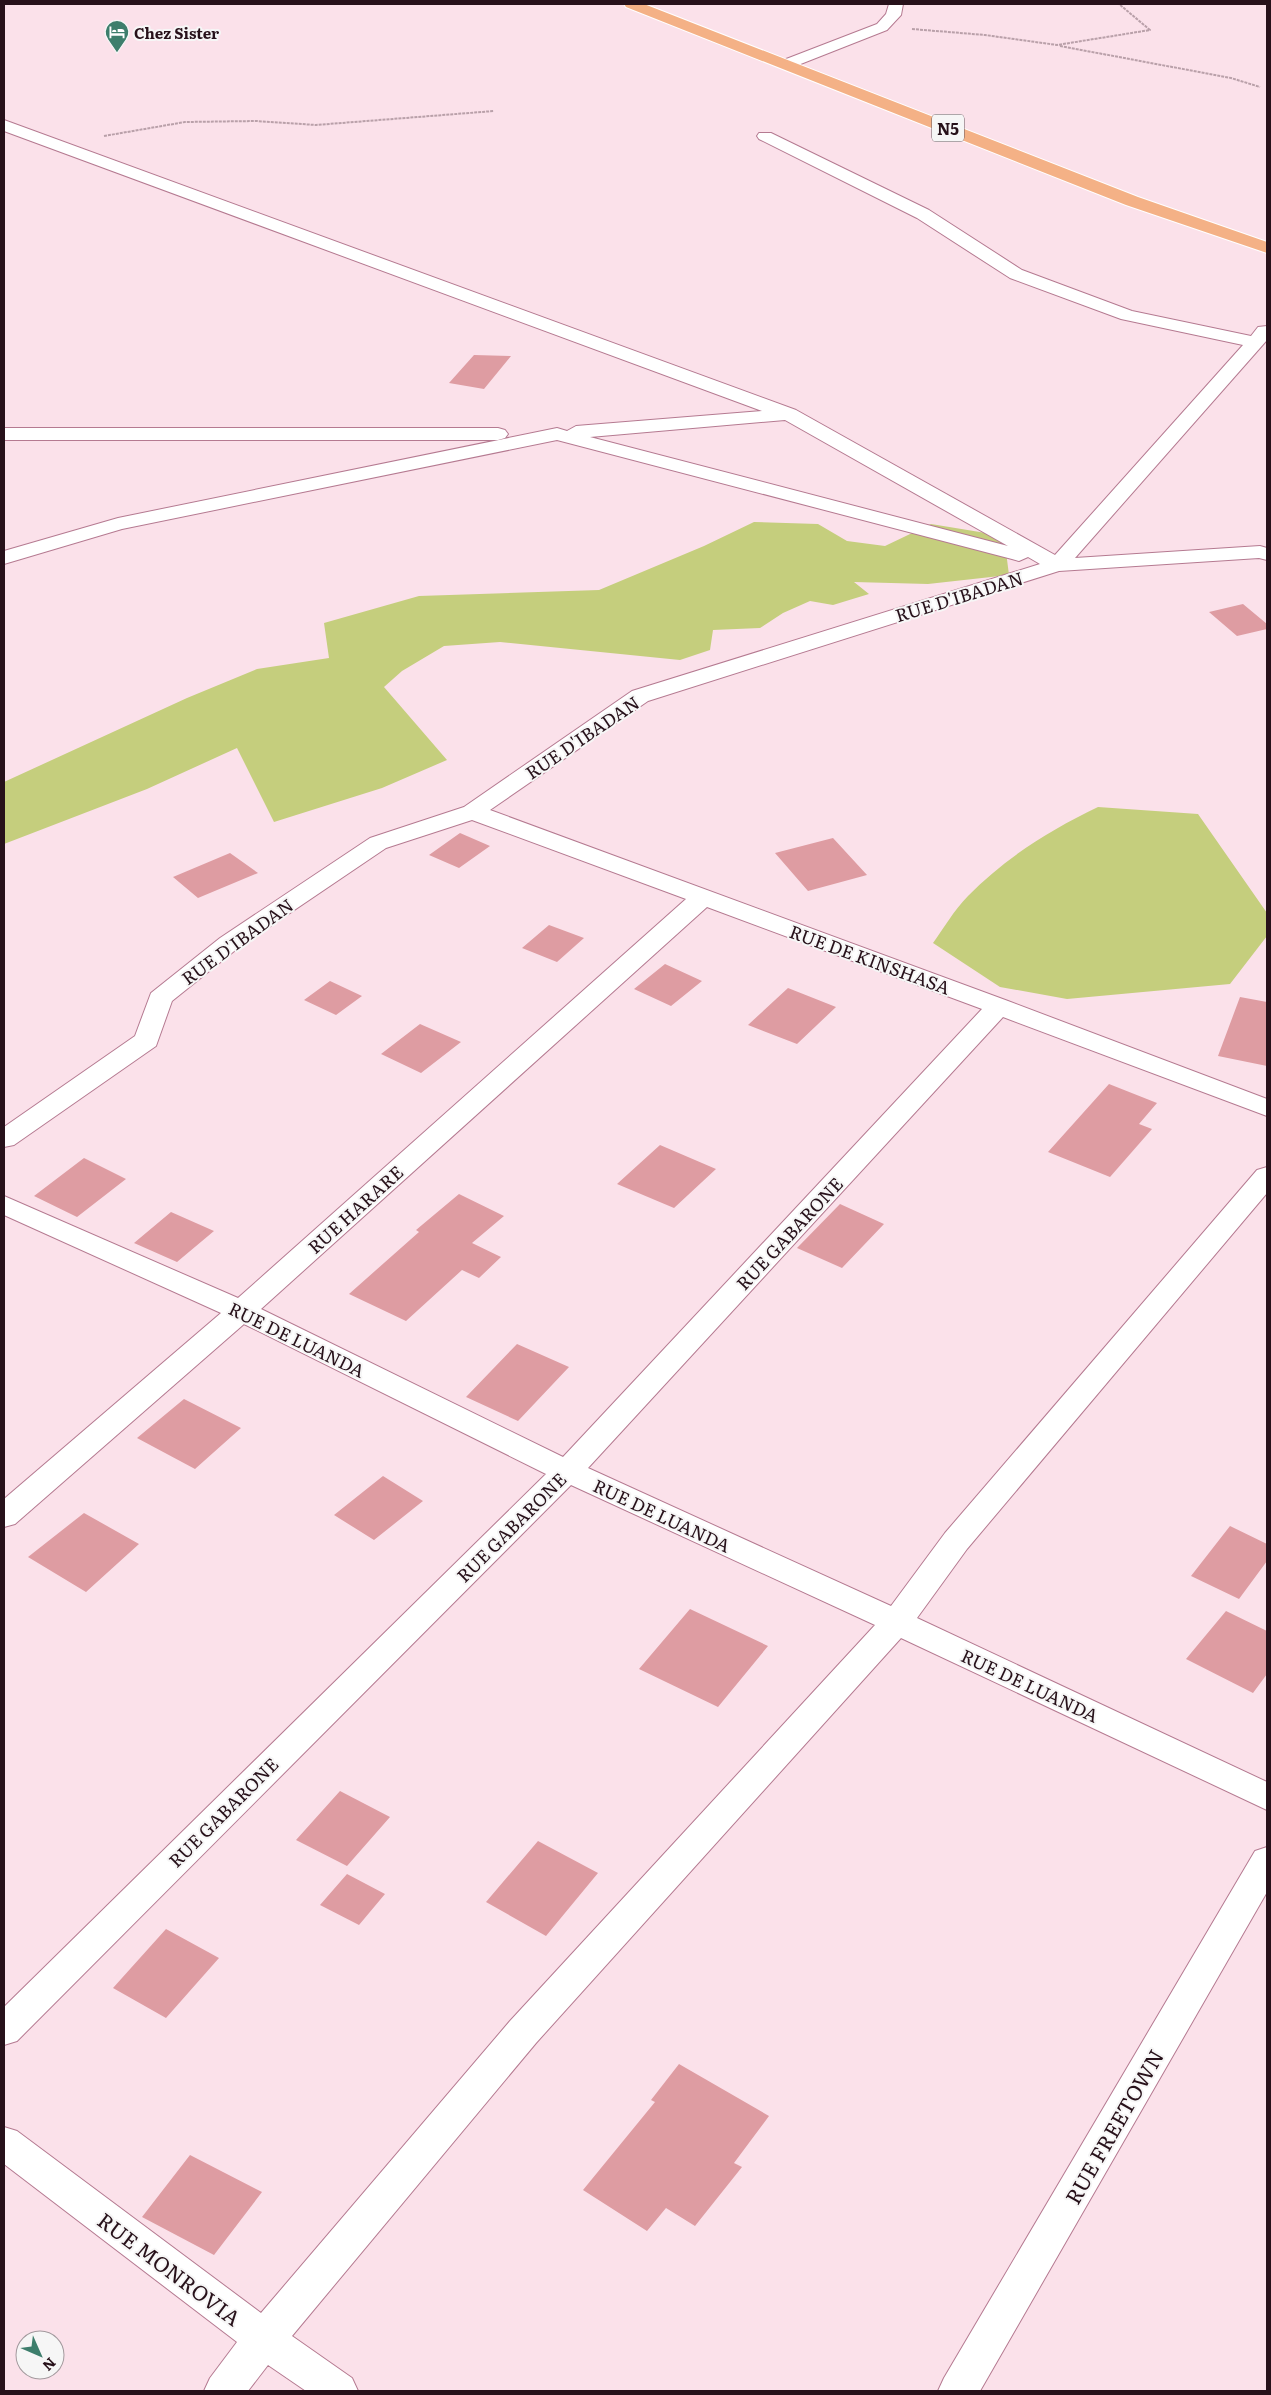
<svg xmlns="http://www.w3.org/2000/svg" width="1271" height="2395" font-family="Literata,serif">
<style>
.green{fill:#c5ce7d}
.building{fill:#de9ca2}
.lines{fill:none;stroke-linecap:round;stroke-linejoin:round}
.street-casing{stroke:#b57a91;stroke-width:2}
.highway-casing{stroke:#fff;stroke-width:2}
.path{stroke:#b9a0a9;stroke-width:2;stroke-dasharray:3 1;stroke-linecap:butt}
.street{fill:#fff;fill-rule:evenodd}
.highway{fill:#f4b186;fill-rule:evenodd}
.labels{text-anchor:middle;dominant-baseline:central;stroke-width:4;stroke-linejoin:round;paint-order:stroke}
.far-poi-label{font-size:15px;font-weight:bold;fill:#27111a;stroke:#f6f6f6;text-anchor:start}
.shield{fill:#f6f6f6;stroke:#65565c;stroke-width:1}
.shield-label{font-size:16px;font-weight:bold;fill:#27111a}
.street-label{font-size:18px;fill:#27111a;stroke:#f6f6f6}
.near-street-label{font-size:21px;fill:#27111a;stroke:#f6f6f6}
</style>
<rect width="100%" height="100%" fill="#fbe1ea"/>
<path class="green" d="M754,522L818,524L847,541L885,546L931,524L1004,536L1009,575L928,584L854,582L869,594L833,605L810,601L783,613L760,628L713,630L710,650L680,660L500,642L444,646L402,671L384,687L447,760L382,788L274,822L237,748L147,789L4,844V782L187,698L257,669L329,658L324,623L419,596L599,590L704,546Z
M1098,807L1198,814L1267,913V936L1230,984L1067,999L1000,987L933,943C944,928 954,910 968,896C1005,858 1050,830 1098,807Z"/>
<path class="building" d="M474,355L511,356L484,389L449,383Z
M1243,604L1267,624V629L1237,636L1209,612Z
M460,833L490,846L459,868L429,855Z
M833,838L867,875L808,891L775,853Z
M230,853L258,873L198,898L173,877Z
M549,925L584,938L557,962L522,948Z
M665,964L702,981L671,1006L634,989Z
M330,981L362,996L336,1015L304,1000Z
M788,988L836,1007L797,1044L748,1025Z
M1240,997L1267,1002V1066L1218,1056Z
M420,1024L461,1042L421,1073L381,1054Z
M1109,1084L1157,1103L1139,1124L1152,1129L1110,1177L1048,1152Z
M660,1145L716,1169L674,1208L617,1184Z
M84,1158L126,1179L77,1217L34,1196Z
M459,1194L504,1216L472,1243L501,1257L479,1278L462,1270L406,1321L349,1294L419,1232L416,1230Z
M840,1204L884,1224L842,1268L797,1248Z
M171,1212L214,1231L177,1262L134,1243Z
M517,1344L569,1367L518,1421L466,1397Z
M184,1399L241,1428L195,1469L137,1438Z
M383,1476L423,1501L374,1540L334,1515Z
M84,1513L139,1544L86,1592L28,1557Z
M1230,1526L1267,1544V1561L1239,1599L1191,1576Z
M690,1609L768,1646L718,1707L639,1669Z
M1226,1611L1267,1631V1674L1253,1693L1186,1659Z
M340,1791L390,1817L347,1866L296,1840Z
M538,1841L598,1873L546,1936L486,1902Z
M347,1874L385,1894L359,1925L320,1905Z
M166,1929L219,1958L166,2018L113,1988Z
M679,2064L769,2116L734,2163L742,2167L695,2226L666,2208L647,2231L583,2190L655,2102L651,2100Z
M190,2155L262,2192L214,2255L142,2217Z"/>
<g class="lines">
<g class="street-casing">
<path id="street" d="M889,4H903L901,15L887,30L793,67L787,69L779,64L781,61L877,24L886,14Z
M4,120L796,410L1055,555L1243,345L1121,319L1010,278L917,218L759,139L757,136L759,133H771L929,210L1022,270L1132,311L1251,336L1258,327L1267,326V340L1075,558L1260,546L1267,548V560L1259,558L1059,571L648,701L490,810L1008,1001L1267,1099V1116L1003,1017L588,1468L891,1606L945,1533L1257,1170L1267,1167V1193L967,1549L917,1618L1267,1782V1810L901,1638L536,2043L292,2336L352,2378L358,2391H306L268,2365L248,2391H204L210,2378L237,2342L4,2164V2127L17,2131L261,2313L510,2021L875,1625L571,1485L17,2041L4,2045V2007L546,1474L244,1324L15,1524L4,1527V1499L221,1313L4,1215V1196L238,1298L686,899L472,820L386,848L238,948L172,1001L156,1046L14,1145L4,1147V1127L135,1036L151,993L220,938L370,838L464,807L632,691L1040,564L1028,557L1019,561L1012,559L557,440L122,529L4,564V551L118,518L557,428L567,431L576,426L762,411L4,131ZM785,420L1008,546L590,437ZM707,907L982,1009L563,1457L261,1309Z
M4,428H498L505,430L508,434L505,438L498,440H4Z
M1267,1847V1892L980,2391H938L944,2378L1255,1851Z"/>
</g>
<g class="highway-casing">
<path id="highway" d="M624,4H644L1138,197L1267,242V253L1126,205L626,7Z"/>
</g>
<path class="path" d="M912,29L985,35L1057,45L1150,30L1119,4
M1060,46L1231,78L1260,87
M104,136L185,122L256,121L316,125L494,111"/>
<use href="#street" class="street"/>
<use href="#highway" class="highway"/>
</g>
<defs>
<g id="hotel-pin" transform="scale(1.25)"><path d="M0 17L-7.5 6A9.5 9.5 0 1 1 7.5 6Z" fill="#3d7e6c" stroke="#f6f6f6"/><path d="M-6-4.5h1.5V1H6V5H4.5V3h-9V5H-6ZM-4 0a1.8 1.8 0 1 1 3.6 0ZM.5 0V-2.5h3Q6-2.5 6 0Z" fill="#fff"/></g>
</defs>
<g fill-rule="evenodd">
<use href="#hotel-pin" x="117" y="32"/>
</g>
<g class="labels">
<g class="far-poi-label">
<text x="134" y="32">Chez Sister</text>
</g>
<rect class="shield" x="932" y="114.5" width="32" height="27" rx="4"/>
<g class="shield-label">
<text x="948" y="128">N5</text>
</g>
<g class="street-label">
<text transform="translate(959 596) rotate(-17)">RUE D'IBADAN</text>
<text transform="translate(582 737) rotate(-34)">RUE D'IBADAN</text>
<text transform="translate(237 941) rotate(-36)">RUE D'IBADAN</text>
<text transform="translate(870 959) rotate(20)">RUE DE KINSHASA</text>
<text transform="translate(355 1209) rotate(-42)">RUE HARARE</text>
<text transform="translate(789 1233) rotate(-47)">RUE GABARONE</text>
<text transform="translate(297 1339) rotate(26)">RUE DE LUANDA</text>
<text transform="translate(662 1515) rotate(25)">RUE DE LUANDA</text>
<text transform="translate(511 1527) rotate(-45)">RUE GABARONE</text>
<text transform="translate(1030 1685) rotate(25)">RUE DE LUANDA</text>
<text transform="translate(223 1812) rotate(-45)">RUE GABARONE</text>
</g>
<g class="near-street-label">
<text transform="translate(1113 2126) rotate(-60)">RUE FREETOWN</text>
<text transform="translate(170 2268) rotate(37)">RUE MONROVIA</text>
</g>
</g>
<rect width="1271" height="2395" fill="none" stroke="#27111a" stroke-width="10"/>
<g transform="translate(40 2355) rotate(135)"><circle r="24" fill="#f6f6f6" stroke="#a39a9e"/>
<path d="M0-4L9 19L0 12L-9 19Z" fill="#3d7e6c"/>
<text y="-8" font-size="14" font-weight="bold" text-anchor="middle" fill="#27111a">N</text>
</g>
</svg>
